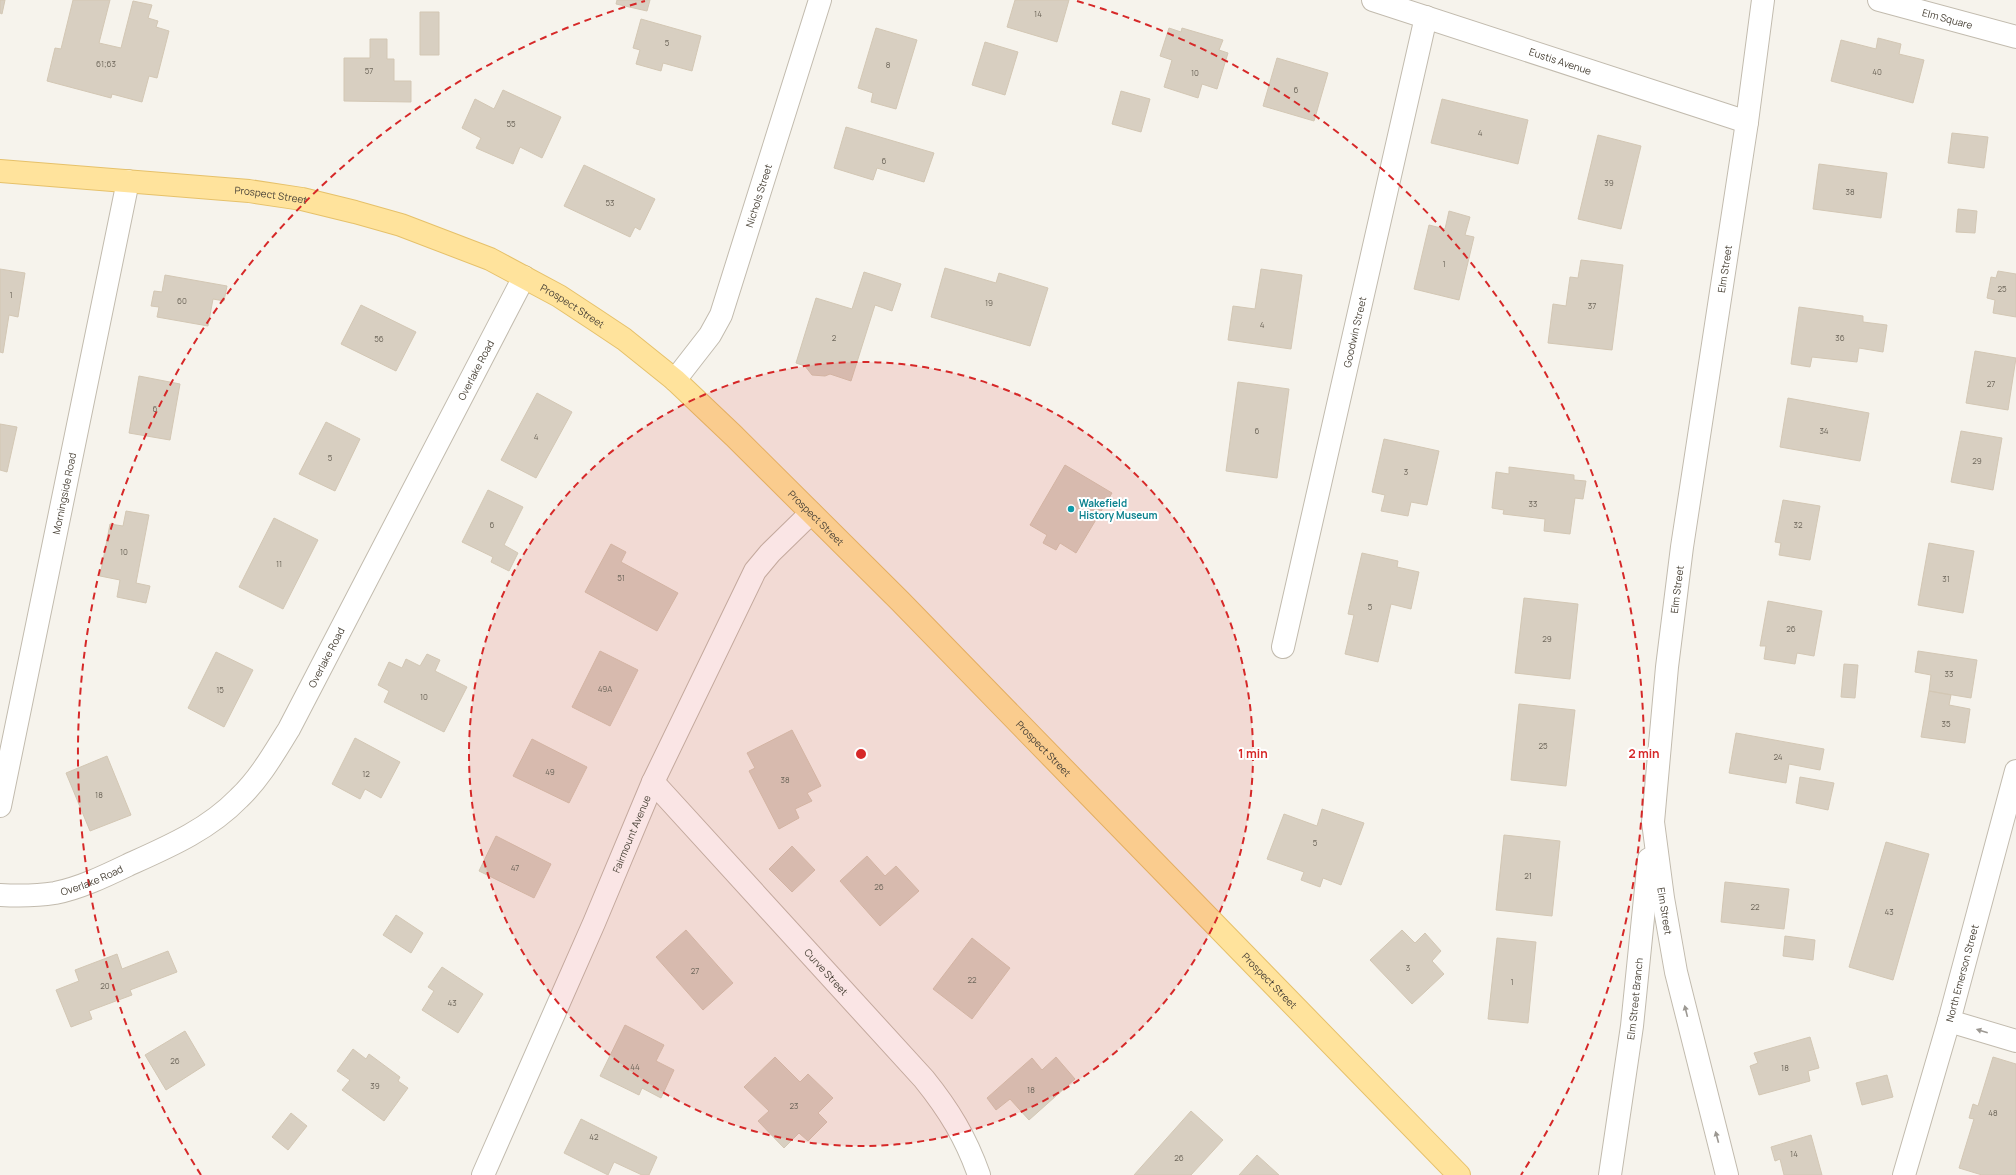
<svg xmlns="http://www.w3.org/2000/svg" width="2016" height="1175" font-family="Manrope,sans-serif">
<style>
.building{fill:#d8cfc1;stroke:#d3c7b4}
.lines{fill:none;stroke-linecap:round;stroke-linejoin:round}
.minor-casing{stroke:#c2bbae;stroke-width:24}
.major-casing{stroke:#e6c16a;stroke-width:24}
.minor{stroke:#fff;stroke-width:22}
.major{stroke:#ffe39c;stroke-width:22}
.oneway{fill:#9c9892}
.ring{fill:none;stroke:#d62828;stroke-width:2;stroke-dasharray:7 5}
.culture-dot{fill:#0f9aa8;stroke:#fff;stroke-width:1.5}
.labels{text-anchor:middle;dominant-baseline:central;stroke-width:4;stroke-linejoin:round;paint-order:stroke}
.number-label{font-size:8px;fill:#6e675b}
.street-label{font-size:10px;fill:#4b4439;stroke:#fff}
.culture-label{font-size:10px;font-weight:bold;fill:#0d838f;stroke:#fff;text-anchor:start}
.centre{fill:#d62828;stroke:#fff;stroke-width:2}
.ring-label{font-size:12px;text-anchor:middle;font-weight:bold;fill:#d62828;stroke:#fff;stroke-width:4;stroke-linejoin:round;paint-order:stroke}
</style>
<rect width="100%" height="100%" fill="#f6f3ec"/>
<path class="building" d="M0,0H5L2,14L0,13Z
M73,0H110L99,43L121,48L133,1L152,5L148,18L158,21L156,27L169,31L157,78L149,76L142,102L112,94L111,98L47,81L55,48L61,49Z
M617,0H650L647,11L616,4Z
M1015,0H1069L1057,42L1007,27Z
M420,12H439V55H420Z
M641,19L701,36L692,71L663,63L661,71L636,64L640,50L633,48Z
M876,28L917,40L896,109L871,102L873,93L858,88Z
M1169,28L1181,32L1182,28L1223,40L1219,50L1228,53L1217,89L1202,84L1198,98L1164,87L1172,60L1160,56Z
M1878,38L1901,44L1899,54L1924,60L1913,103L1831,81L1841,40L1876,49Z
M370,39H387V59H394V81H411V102L344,101V58H370Z
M985,42L1018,52L1005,95L972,85Z
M1277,58L1328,73L1314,121L1263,106Z
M503,90L561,117L542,158L520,147L513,164L476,148L481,138L462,128L475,99L494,109Z
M1121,91L1150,99L1141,132L1112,124Z
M1442,99L1528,120L1518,164L1431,143Z
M846,127L934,153L924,182L877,168L873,180L834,168Z
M1952,133L1988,137L1984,168L1948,163Z
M1598,135L1641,146L1621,229L1578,219Z
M1819,164L1887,173L1881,218L1813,209Z
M584,165L655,199L640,230L635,227L630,237L564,206Z
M1958,209L1977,211L1975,233L1956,232Z
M1449,211L1470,217L1465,235L1474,237L1459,300L1414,289L1429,225L1445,229Z
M1581,260L1623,265L1612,350L1548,343L1553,304L1566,306L1570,277L1578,278Z
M945,268L996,283L999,273L1048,288L1030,346L931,317Z
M0,269L25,273L18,317L9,315L3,353L0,352Z
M1261,269L1302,275L1291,349L1228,340L1233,306L1255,309Z
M1998,271L2016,274V317L1993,313L1995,300L1987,298L1991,277L1996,278Z
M864,272L901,284L892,311L875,305L851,381L830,374L825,376L812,375L805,366L796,363L816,298L852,309Z
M165,275L227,286L224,301L213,299L208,326L157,317L159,307L151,306L154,291L162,292Z
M361,305L416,332L396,371L341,344Z
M1799,307L1863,316V322L1887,325L1883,352L1859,348L1857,362L1812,357L1810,367L1791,364Z
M1975,351L2016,358L2008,410L1966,403Z
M139,376L180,384L170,440L129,433Z
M1238,382L1289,389L1277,478L1226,471Z
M537,393L572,412L536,478L501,460Z
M1788,398L1869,413L1860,461L1780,447Z
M326,422L360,439L335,491L299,474Z
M0,424L17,427L7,472L0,470Z
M1961,431L2002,438L1993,490L1951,482Z
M1384,439L1439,451L1427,505L1411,502L1408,516L1381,511L1385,495L1372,492Z
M1065,465L1112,493L1076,553L1060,543L1056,550L1043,543L1047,535L1030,525Z
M1509,467L1574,475V480L1586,481L1583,499L1575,498L1570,534L1544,531L1545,519L1503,514L1504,510L1492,508L1496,472L1509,474Z
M488,490L523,507L504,545L518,553L509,571L491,562L493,557L462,542Z
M1783,500L1820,506L1810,560L1779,555L1781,543L1775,542Z
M126,511L149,515L136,583L150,586L146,603L117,597L120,580L100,576L110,524L123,526Z
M274,518L318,540L283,609L239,587Z
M1929,543L1974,551L1963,613L1918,605Z
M611,544L626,552L621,562L678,593L657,631L585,592Z
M1362,553L1398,561L1397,567L1419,572L1411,609L1391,604L1378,662L1345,654L1354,615L1348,614Z
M1524,598L1578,604L1570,679L1515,673Z
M1768,601L1822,611L1814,656L1797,653L1795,664L1764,659L1766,646H1760Z
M600,651L638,670L610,726L572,707Z
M1918,651L1977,660L1971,698L1929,691L1931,675L1915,672Z
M216,652L253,670L224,727L188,708Z
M427,654L440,660L435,671L467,687L444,732L384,702L389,691L378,685L389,662L402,668L406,659L420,666Z
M1844,664L1858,665L1855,698L1841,697Z
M1929,691L1951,695L1949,705L1970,709L1965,743L1921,737Z
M1519,704L1575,710L1566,786L1511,780Z
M792,730L821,786L807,793L812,801L795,809L799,818L779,829L749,771L755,768L747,753Z
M1736,733L1824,749L1820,770L1789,764L1786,783L1729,773Z
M355,738L400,762L381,798L365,789L360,799L332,784Z
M532,739L587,767L569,803L513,776Z
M107,756L131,815L90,831L66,773Z
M1800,777L1834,783L1828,810L1796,803Z
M1322,809L1364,823L1341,885L1323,878L1320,887L1301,880L1304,872L1267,859L1284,814L1317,826Z
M1504,835L1560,841L1552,916L1496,910Z
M496,836L551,864L534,898L479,871Z
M1886,842L1929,854L1893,980L1849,967Z
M792,846L815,870L792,892L769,869Z
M867,856L885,876L896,866L919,891L880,926L840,881Z
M1725,882L1789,889L1784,929L1721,922Z
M396,915L423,933L411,953L383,935Z
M686,930L733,983L703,1010L656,957Z
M1402,930L1415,943L1425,933L1441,951L1432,961L1444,974L1412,1004L1370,960Z
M1785,936L1815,940L1813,960L1783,956Z
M972,938L1010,968L972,1019L933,989Z
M1497,938L1536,942L1528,1023L1488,1019Z
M168,951L177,972L130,990L132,995L89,1011L92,1019L71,1027L56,990L79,981L75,970L117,954L122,969Z
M442,967L483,994L458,1033L422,1010L434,991L428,987Z
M625,1025L664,1045L656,1061L674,1070L661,1098L642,1088L639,1095L600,1076Z
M185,1031L205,1065L166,1090L145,1055Z
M1810,1037L1819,1068L1808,1071L1810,1081L1759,1095L1750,1066L1758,1063L1754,1053Z
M353,1049L366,1059L369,1054L400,1077L398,1081L408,1088L384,1121L342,1090L350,1080L337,1071Z
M775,1057L800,1082L808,1074L833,1098L818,1113L827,1122L808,1141L799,1133L784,1148L758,1121L769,1111L744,1087Z
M1056,1057L1075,1079L1029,1120L1010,1099L996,1110L987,1098L1032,1058L1042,1070Z
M1993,1057L2016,1064V1175H1982L1959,1168L1974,1119L1969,1118L1973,1104L1978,1106Z
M1887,1075L1893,1097L1862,1105L1856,1083Z
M1191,1111L1223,1140L1191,1175H1134Z
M291,1113L307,1126L288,1150L272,1137Z
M581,1119L657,1157L649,1175H642L614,1162L608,1175L564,1153Z
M1811,1135L1822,1175H1784L1780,1159L1775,1161L1771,1147Z
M1257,1155L1279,1175H1239Z"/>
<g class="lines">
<g class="minor-casing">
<g id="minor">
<path id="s1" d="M1373,0L1747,122"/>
<path id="s2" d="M1879,0L2016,37"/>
<path id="s3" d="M675,380L710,335L721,315L820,0"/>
<path id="s4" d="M1283,647L1426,17"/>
<path id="s5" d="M653,782L924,1079C949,1110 966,1138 979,1175"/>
<path id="s6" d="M0,806L128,181"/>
<path id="s7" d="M0,895C18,896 36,896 55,893C80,888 105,876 128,865C168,847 208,830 239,798C260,778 274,753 289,729L524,277"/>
<path d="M1949,1021L2016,1041"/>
<path id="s8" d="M483,1175L594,923L653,782L755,571L770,553L811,513"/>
<path id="s9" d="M1610,1175L1632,1026L1649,859"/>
<path id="s10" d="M1727,1175L1676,972L1663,898L1653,822L1667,667L1682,547L1747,122L1763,0"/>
<path id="s11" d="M1904,1175L1949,1021L2016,771"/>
</g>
</g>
<g class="major-casing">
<g id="major">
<path id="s12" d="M0,171L249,191L302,199L355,212L401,225L490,259L559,296L594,319L624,339L675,380L734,436L900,601L1459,1175"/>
</g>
</g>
<use href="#minor" class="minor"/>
<use href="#major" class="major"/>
</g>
<defs><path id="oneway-solid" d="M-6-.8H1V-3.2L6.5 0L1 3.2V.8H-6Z"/></defs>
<g class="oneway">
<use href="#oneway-solid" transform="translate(1686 1011) rotate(-104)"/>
<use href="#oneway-solid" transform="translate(1982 1031) rotate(-163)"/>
<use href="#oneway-solid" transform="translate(1717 1137) rotate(-105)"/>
</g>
<circle cx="861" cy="754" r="392" fill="#d62828" fill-opacity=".12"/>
<g class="ring">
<circle cx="861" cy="754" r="392"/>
<path d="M201 1175A783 783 0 0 1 645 1M1077 1A783 783 0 0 1 1521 1175"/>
</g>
<circle class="culture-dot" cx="1071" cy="509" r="4"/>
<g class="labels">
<g class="number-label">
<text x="1038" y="13">14</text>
<text x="667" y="42">5</text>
<text x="106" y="63">61;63</text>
<text x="888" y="64">8</text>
<text x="369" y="70">57</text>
<text x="1877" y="71">40</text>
<text x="1195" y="72">10</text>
<text x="1296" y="89">6</text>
<text x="511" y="123">55</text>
<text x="1480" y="132">4</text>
<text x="884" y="160">6</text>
<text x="1609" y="182">39</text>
<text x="1850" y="191">38</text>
<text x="610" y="202">53</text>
<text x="1444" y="263">1</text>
<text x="2002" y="288">25</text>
<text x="11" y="294">1</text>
<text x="182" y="300">60</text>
<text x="989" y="302">19</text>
<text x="1592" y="305">37</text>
<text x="1262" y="324">4</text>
<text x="834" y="337">2</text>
<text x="1840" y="337">36</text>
<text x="379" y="338">56</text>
<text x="1991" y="383">27</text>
<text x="155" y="408">6</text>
<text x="1257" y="430">6</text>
<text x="1824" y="430">34</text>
<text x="536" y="436">4</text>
<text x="330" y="457">5</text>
<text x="1977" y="460">29</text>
<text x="1406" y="471">3</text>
<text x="1533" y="503">33</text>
<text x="492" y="524">6</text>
<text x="1798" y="524">32</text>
<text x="124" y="551">10</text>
<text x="279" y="563">11</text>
<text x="621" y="577">51</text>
<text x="1946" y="578">31</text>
<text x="1370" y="606">5</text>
<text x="1791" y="628">26</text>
<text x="1547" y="638">29</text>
<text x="1949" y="673">33</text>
<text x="605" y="688">49A</text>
<text x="220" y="689">15</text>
<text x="424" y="696">10</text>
<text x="1946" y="723">35</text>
<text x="1543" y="745">25</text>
<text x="1778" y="756">24</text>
<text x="550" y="771">49</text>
<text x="366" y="773">12</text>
<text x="785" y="779">38</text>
<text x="99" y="794">18</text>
<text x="1315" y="842">5</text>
<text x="515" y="867">47</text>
<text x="1528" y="875">21</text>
<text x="879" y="886">26</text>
<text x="1755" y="906">22</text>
<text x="1889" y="911">43</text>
<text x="1408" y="967">3</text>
<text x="695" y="970">27</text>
<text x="972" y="979">22</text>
<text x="1512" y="981">1</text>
<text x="105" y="985">20</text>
<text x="452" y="1002">43</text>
<text x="175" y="1060">26</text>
<text x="635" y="1066">44</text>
<text x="1785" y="1067">18</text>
<text x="375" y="1085">39</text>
<text x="1031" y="1089">18</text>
<text x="794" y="1105">23</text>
<text x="1993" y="1112">48</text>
<text x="594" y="1136">42</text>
<text x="1794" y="1153">14</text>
<text x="1179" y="1157">26</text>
</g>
<g class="street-label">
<text stroke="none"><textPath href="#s2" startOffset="71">Elm Square</textPath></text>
<text stroke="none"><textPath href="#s1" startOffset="197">Eustis Avenue</textPath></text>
<text stroke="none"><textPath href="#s12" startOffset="272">Prospect Street</textPath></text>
<text stroke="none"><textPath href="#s3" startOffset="205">Nichols Street</textPath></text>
<text stroke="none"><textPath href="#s10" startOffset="919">Elm Street</textPath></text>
<text stroke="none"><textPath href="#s12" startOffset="596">Prospect Street</textPath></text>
<text stroke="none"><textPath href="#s4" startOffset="323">Goodwin Street</textPath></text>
<text stroke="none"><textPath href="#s7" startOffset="754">Overlake Road</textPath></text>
<text stroke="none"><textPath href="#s6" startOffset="319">Morningside Road</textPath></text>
<text stroke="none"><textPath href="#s12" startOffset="920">Prospect Street</textPath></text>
<text stroke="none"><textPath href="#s10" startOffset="595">Elm Street</textPath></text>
<text stroke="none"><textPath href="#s7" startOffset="430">Overlake Road</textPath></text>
<text stroke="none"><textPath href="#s12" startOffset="1244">Prospect Street</textPath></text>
<text stroke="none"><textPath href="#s8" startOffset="372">Fairmount Avenue</textPath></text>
<text stroke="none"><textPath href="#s7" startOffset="94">Overlake Road</textPath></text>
<text transform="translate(1665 911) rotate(81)">Elm Street</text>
<text stroke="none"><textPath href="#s5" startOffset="257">Curve Street</textPath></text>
<text stroke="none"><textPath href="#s11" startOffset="210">North Emerson Street</textPath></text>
<text stroke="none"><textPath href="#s12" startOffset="1568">Prospect Street</textPath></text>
<text stroke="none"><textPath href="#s9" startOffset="178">Elm Street Branch</textPath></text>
</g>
<g class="culture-label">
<text x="1079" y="503">Wakefield<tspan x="1079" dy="12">History Museum</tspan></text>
</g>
</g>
<circle cx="861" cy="754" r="6" class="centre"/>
<g class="ring-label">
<text x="1253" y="758">1 min</text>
<text x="1644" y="758">2 min</text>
</g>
</svg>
